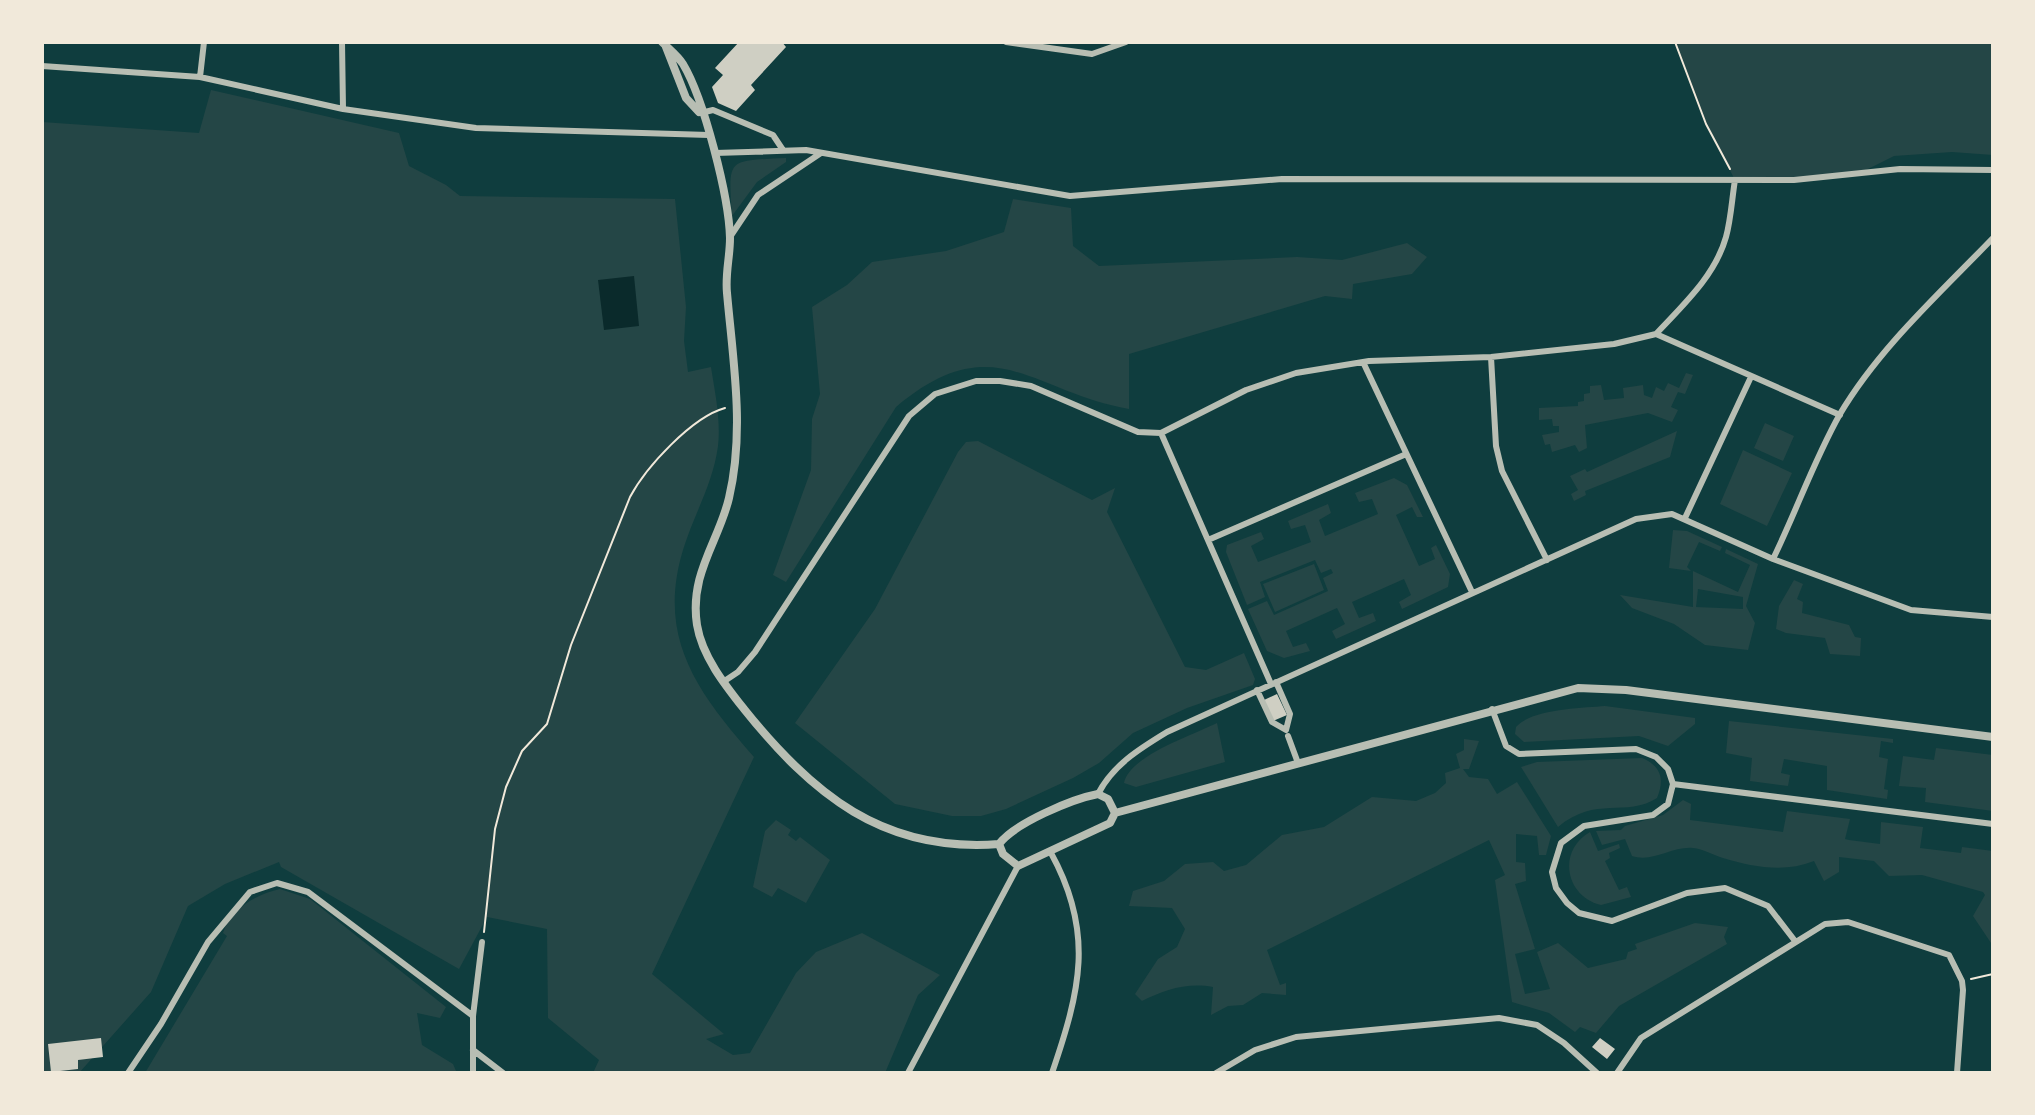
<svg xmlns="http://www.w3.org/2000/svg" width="2035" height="1115" font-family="'PT Serif',serif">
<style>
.green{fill:#244646;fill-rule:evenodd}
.water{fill:#0a2a2b}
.building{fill:#cfcfc3}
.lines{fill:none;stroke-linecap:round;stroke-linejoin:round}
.path{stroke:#f1e9da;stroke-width:2}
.minor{stroke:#b8beb3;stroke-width:6}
.tertiary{stroke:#b8beb3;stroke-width:8}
</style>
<rect width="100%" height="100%" fill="#0f3d3e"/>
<path class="green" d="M1675,42H1993V155L1952,152L1894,156L1852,177L1735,180L1706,124Z
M211,90L399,133L409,166L446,185L460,196L675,199L686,307L684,341L688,372L711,367C715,393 721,420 718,446C713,484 694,514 683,550C656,639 699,694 754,757L652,974L724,1034L706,1039L733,1055L750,1053L796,973L816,952L862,933L940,975L918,995L885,1073H593L599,1060L548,1018L547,929L487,917L459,969L281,867L279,862L225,884L188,906L151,992L79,1073H42V122L199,133Z
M786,158V162L757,182L732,216C728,157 727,161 786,158Z
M1013,199L1071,208L1073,246L1099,266L1297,257L1342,260L1407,243L1427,257L1412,274L1353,284L1352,299L1325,296L1129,354V409C1031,392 994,325 896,407L786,582L773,575L811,470L812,419L820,394L812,307L847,285L872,262L946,251L1004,232Z
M1686,373L1693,375L1685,394L1678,392L1671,407L1678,410L1672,422L1648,413L1585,425L1587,448L1579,452L1575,445L1552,452L1550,444L1545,445L1542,435L1559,432V426H1553L1552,419L1539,420V408L1578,406V402L1584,401V394L1590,393V386L1601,385L1604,400L1624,398L1623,388L1643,385L1644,395L1652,398L1656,387L1664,391L1668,383L1679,388Z
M1765,423L1794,436L1783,461L1754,448Z
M1677,431L1670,457L1585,491L1586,495L1574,501L1571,494L1578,490L1570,476L1585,469L1587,472Z
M978,441L1092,500L1115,488L1107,512L1185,667L1206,670L1244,653L1255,679L1253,685L1187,708L1133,733L1099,763L1073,778L1006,809L981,816H952L895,804L795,723L875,609L958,452L966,442Z
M1743,450L1792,473L1767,526L1720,504Z
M1394,478L1407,485L1423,517H1417L1412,507L1396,515L1419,566L1435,559L1431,548L1436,545L1450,574L1448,587L1402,609L1399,602L1411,595L1404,579L1352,602L1359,618L1373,613L1376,621L1336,639L1332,631L1345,624L1337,608L1286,631L1293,647L1306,643L1310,651L1284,658L1267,651L1248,609L1267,601L1274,615L1328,591L1323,578L1333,573L1331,569L1321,573L1315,560L1260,582L1265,597L1247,605L1226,552L1227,545L1261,532L1264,539L1251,546L1258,562L1311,542L1305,525L1291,529L1288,521L1328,504L1331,513L1319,520L1325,536L1378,514L1372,499L1359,502L1355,493Z
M1673,530L1687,531L1722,547L1720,551L1699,542L1687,567L1691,571L1669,568Z
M1726,549L1758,564L1746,606L1755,623L1748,650L1705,645L1674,624L1632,608L1620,595L1693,607V571L1738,592L1750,565L1725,553ZM1698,589L1743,597V609L1696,607Z
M1314,564L1324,590L1275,612L1263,584Z
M1794,580L1803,584L1797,599L1803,602L1802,613L1849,625L1855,637L1861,638L1860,656L1830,654L1825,638L1786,633L1776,629L1779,606Z
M1605,706L1695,718V724L1668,746L1639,736L1524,742L1515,734L1516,727C1531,709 1582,708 1605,706Z
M1729,721L1893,739V743L1881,741L1879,757L1888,759L1884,789L1888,790L1887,799L1827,790V766L1784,759L1781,773L1790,775L1788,786L1750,781L1752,758L1726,753Z
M1217,723L1225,762L1136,787L1124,783C1129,756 1193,735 1217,723Z
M1464,739L1479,741L1469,769H1463L1469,777L1488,779L1497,794L1517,782L1551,836L1546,855H1539L1537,836L1516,834V862L1525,863L1526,881L1515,884L1535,949L1515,954L1525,994L1550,989L1537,952L1558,943L1588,968L1626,959L1628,952L1637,949L1635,944L1695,923L1728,927L1724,937L1727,944L1619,1006L1596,1033L1580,1027L1575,1032L1549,1013L1512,1002L1495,880L1505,875L1489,840L1267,950L1280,985L1286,983V995L1262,993L1243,1005L1228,1006L1211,1015L1213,987C1187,982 1164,990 1142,1001L1135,994L1158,959L1177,947L1185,929L1172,908L1129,906L1133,891L1164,881L1185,864L1213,862L1224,871L1246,865L1282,835L1324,827L1372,797L1416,801L1435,793L1446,783L1445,773L1460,768L1456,754L1464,750Z
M1936,748L1993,755V811L1925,802L1926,788L1899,786L1903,756L1934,760Z
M1642,758C1661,766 1665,779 1657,798C1626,818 1596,795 1558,827L1521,767L1537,762Z
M1683,800L1691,804L1690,820L1783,832L1787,811L1850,819L1845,839L1849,840L1880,844L1881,822L1923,827L1920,848L1961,853L1962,847L1993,851V946L1973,916L1985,895L1983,892L1922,875L1889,876L1874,861L1839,857V872L1824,881L1814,861C1784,873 1753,867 1723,858C1713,855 1703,849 1693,848C1672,846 1653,863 1632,856L1625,839L1602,845L1596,831L1621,830L1625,826L1663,815Z
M776,820L791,830L788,835L796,841L800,837L830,860L806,903L778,888L772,897L753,887L765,831Z
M1590,832L1598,851L1619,844L1620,848L1609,853L1610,858L1605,861L1619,890L1627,887L1631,897L1601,905C1565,896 1557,851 1590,832Z
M280,889L310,899L446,1007L440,1018L417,1013L422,1045L453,1064L456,1071L145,1073L227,936L223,933C231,908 257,894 280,889Z"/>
<path class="water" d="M634,276L639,326L604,330L598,280Z"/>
<path class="building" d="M739,42H782L786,47L751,85L755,90L736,111L718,103L712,87L723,75L715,68Z
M1277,694L1287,715L1273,721L1264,700Z
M101,1038L103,1057L78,1060V1069L51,1072L48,1044Z
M1600,1038L1615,1049L1607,1059L1592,1047Z"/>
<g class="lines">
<path class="path" d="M1675,42L1706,124L1730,169
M484,932L495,829L506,787L522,751L547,724L571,645L630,497C646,467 692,417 725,408
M1971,979L1993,974"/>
<path class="minor" d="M342,42L343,109
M1006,42L1092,54L1126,42
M42,66L200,77L343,109L476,128L709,135
M200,77L204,42
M701,113L713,110L773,135L783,150
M715,153L806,150L1070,196L1282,179L1794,180L1900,169L1993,170
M730,237L758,195L821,153
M1656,334C1683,305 1715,276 1726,237C1731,219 1732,198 1735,180
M1491,357L1496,446L1502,471L1547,560
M1363,362L1472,592
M1161,433L1271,684
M1685,518L1750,379
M1208,540L1404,455
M1773,559L1911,610L1993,617
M723,682L738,672L755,652L909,416L935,394L976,381H1000L1031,386L1138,432L1161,433L1246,390L1296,373L1369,361L1491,357L1614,344L1656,334L1840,415
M1257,690L1272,722L1286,730L1290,714L1276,682
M1492,709L1506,746L1519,754L1636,749L1656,757L1668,769L1673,784L1668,804L1653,815L1584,826L1561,843L1552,872L1556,888L1567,903L1579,913L1612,921L1687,893L1725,888L1768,906L1795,941
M1288,736L1298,763
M1673,784L1993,824
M1098,794C1113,765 1139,749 1167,732L1636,519L1672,514L1773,559C1796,512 1814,460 1840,414C1879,348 1940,293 1993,238
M1051,853C1095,933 1080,991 1052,1073
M473,1050L503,1073
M128,1073L161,1024L208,942L250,892L277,883L308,892L473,1016
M473,1073V1016L482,942
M908,1073L1018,866
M1216,1073L1255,1050L1296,1037L1499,1018L1537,1025L1564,1043L1597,1073
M1617,1073L1641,1038L1825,924L1848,922L1949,955L1962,981L1963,990L1957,1073"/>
<path class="tertiary" d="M662,42C669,49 678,56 683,64C704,99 729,197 730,238C730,257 725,274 727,293C733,361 745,430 729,498C719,541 689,574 697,625C702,656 725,685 744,709C812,794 883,853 999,844
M666,47L686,98L699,112
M1098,794L1108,799L1115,813L1110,823L1018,866L1003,854L999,844C1015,823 1072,799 1098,794Z
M1115,813L1578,688L1626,690L1993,737"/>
</g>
<rect width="2035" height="1115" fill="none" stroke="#f1e9da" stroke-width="88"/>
</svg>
